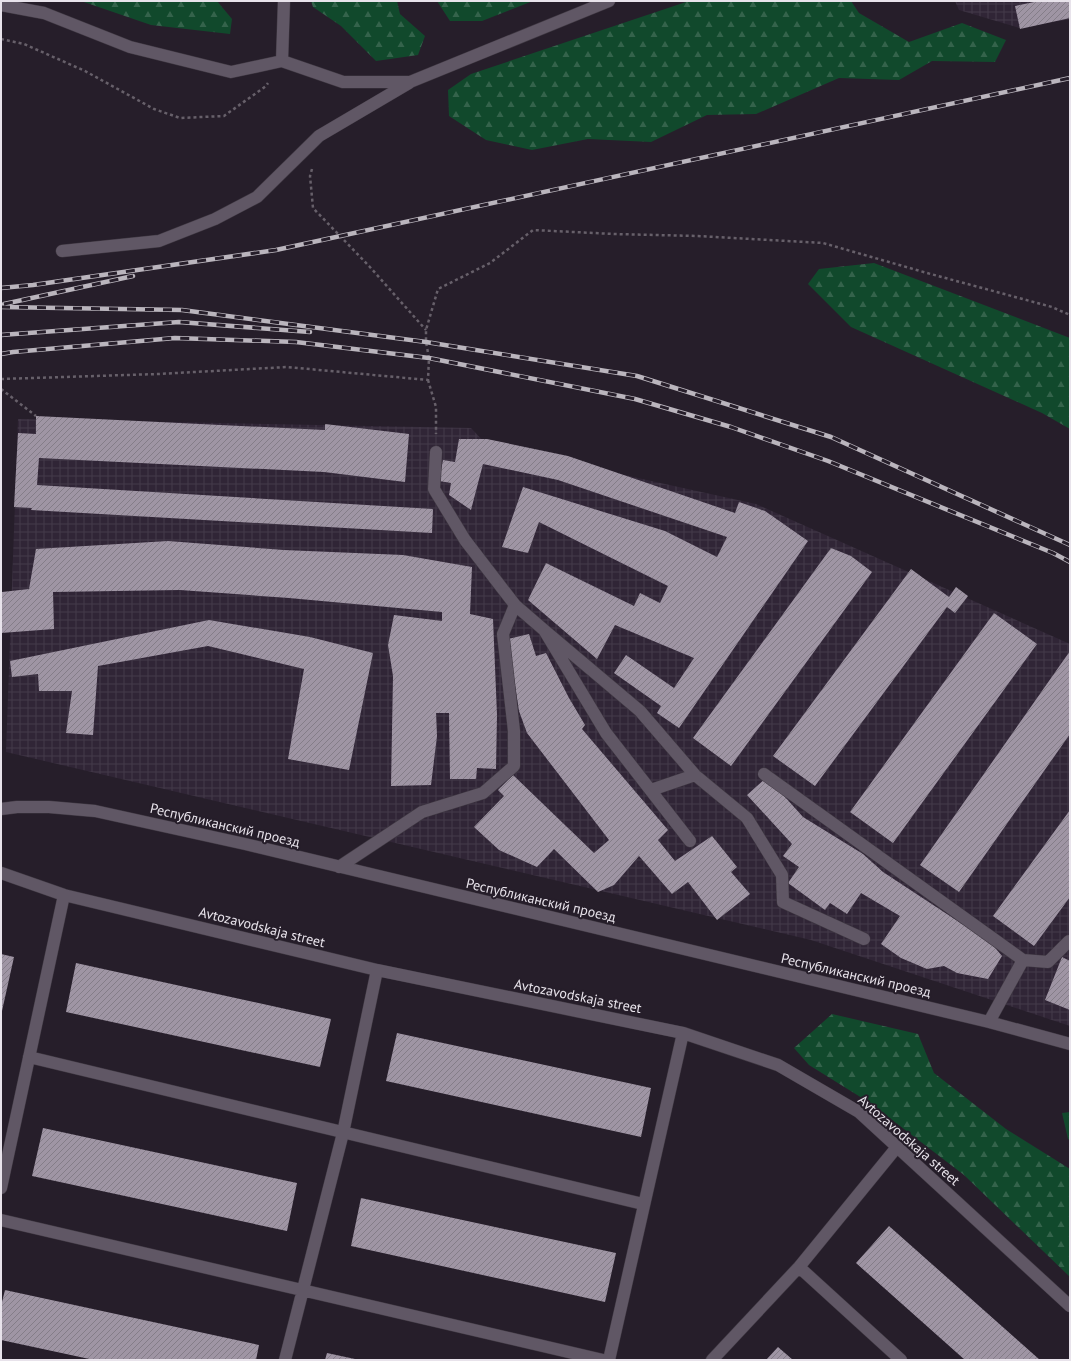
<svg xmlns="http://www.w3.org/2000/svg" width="1071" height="1361" font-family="'PT Sans',sans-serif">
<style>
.industrial{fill:url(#industrial-grid)}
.forest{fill:url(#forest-firs)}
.building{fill:url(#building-hatch)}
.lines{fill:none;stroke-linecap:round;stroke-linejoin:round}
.minor-casing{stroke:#3f3842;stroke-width:13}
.path{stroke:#67606a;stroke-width:2.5;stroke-dasharray:3 3;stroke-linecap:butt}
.minor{stroke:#605765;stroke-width:12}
.rail-casing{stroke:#bab5bd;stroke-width:4.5}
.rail{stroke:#261e2a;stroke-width:3;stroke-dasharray:9;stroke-linecap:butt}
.labels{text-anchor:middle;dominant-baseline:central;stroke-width:4;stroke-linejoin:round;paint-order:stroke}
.street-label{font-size:14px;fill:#e8e3eb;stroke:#261e2a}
</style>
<defs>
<pattern id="industrial-grid" width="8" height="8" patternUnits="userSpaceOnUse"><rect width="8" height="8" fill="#302536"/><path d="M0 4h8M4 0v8" fill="none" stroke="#443a4a"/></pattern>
<pattern id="forest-firs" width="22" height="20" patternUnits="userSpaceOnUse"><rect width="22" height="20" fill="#11492c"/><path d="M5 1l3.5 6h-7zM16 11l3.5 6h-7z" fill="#34634b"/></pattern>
<pattern id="building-hatch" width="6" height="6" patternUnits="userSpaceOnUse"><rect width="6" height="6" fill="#9f95a4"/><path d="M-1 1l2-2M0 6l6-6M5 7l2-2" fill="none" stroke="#847d88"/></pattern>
</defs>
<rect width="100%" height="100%" fill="#261e2a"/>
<path class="industrial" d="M955,1H1070V19L1020,28L959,10Z
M18,419L471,428L487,445L756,504L1070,644V1026L811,940L6,752Z"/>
<path class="forest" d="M81,1H217L232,19L230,34L151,25Z
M311,1H397L400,14L425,36L418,55L376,61L341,26L313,7Z
M437,1H533L482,21H450Z
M689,1H851L859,13L909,42L962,23L1006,40L995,62L932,61L899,80L839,78L756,114L707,115L651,142L588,139L532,150L486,140L449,116L448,90L471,74Z
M874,263L1070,338V429L1042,413L851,327L808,284L819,269Z
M832,1014L918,1034L934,1073L1006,1129L1070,1169V1277L964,1175L870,1103L809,1065L794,1048Z
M1070,1112V1140L1068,1139L1062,1113Z"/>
<path class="building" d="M1039,1H1070V18L1020,29L1015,6Z
M36,416L325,430V424L409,434L405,482L324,472L39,458L37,485L433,509L432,533L31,510L32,508L14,507L18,433L36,434Z
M459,439H487L568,456L735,513L739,502L765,511L808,541L679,728L657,713L661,706L614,673L626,655L674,688L694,658L615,625L597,659L528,600L546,563L634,606L640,593L660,603L668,586L539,522L528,553L502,547L523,487L665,531L717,557L727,537L558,480L483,464L471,510L449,495L451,483L439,481L443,460L455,462Z
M168,541L284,550L403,555L472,567L470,614L493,619L497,715L496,769L477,768L476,779H450L449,713H436L437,736L431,785L391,786L393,676L388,645L394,615L442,621V612L289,598L180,590L53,592L54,629L1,633L2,592L29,589L36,549Z
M831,548L851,556L872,572L731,766L693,738Z
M911,569L949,597L956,587L968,596L955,613L947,607L815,786L773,756Z
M994,613L1037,644L893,843L850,812Z
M209,620L310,637L373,653L349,770L288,759L304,669L208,646L98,666L93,735L66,733L72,691H39L38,674L12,677L10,661Z
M529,634L536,656L546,653L569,698L585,725L582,729L668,830L658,840L675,861L712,836L737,867L731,872L750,894L717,920L688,882L672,894L639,856L614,885L598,892L554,849L537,867L499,850L474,827L504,796L498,790L513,775L594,853L609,840L527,733L519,711L508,639Z
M1070,651V734L959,892L920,865Z
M767,777L803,817L863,854L883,872L991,943L1002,956L988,979L957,973L944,966L927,969L901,958L881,944L900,916L861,893L847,914L830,903L825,910L788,883L799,867L783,856L792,844L747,795Z
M1070,810V897L1034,946L993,916Z
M1,954L14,957L2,1011H1Z
M1062,957L1070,961V1010L1045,1000Z
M76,963L331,1019L320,1067L66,1012Z
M397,1033L651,1088L641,1137L386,1081Z
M43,1128L297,1183L287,1231L32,1176Z
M361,1198L616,1253L605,1302L351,1246Z
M889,1226L1040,1360H965L856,1263Z
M5,1290L259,1345L256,1360H94L1,1340V1306Z
M778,1347L793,1360H766Z
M327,1353L355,1359V1360H325Z"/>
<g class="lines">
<g class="minor-casing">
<path id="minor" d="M284,1L282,61L343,82H410L609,1
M1,5L44,13L130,47L231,72L282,61
M62,251L159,241L215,219L257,197L319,136L409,83
M515,605L544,630L606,733L690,841
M544,630L640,711L695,775L747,818L782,875L783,902L864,939
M764,774L1023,960L989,1022
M651,790L695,775
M1,809L17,807H49L95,811L245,844L989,1022L1070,1044
M339,867L422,812L483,793L514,766V731L503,634L515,605L465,540L434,489L436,452
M1,873L64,895L377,970L683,1033L778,1065L859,1112L1070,1306
M1023,960L1048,962L1069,941H1070
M29,1057L643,1204
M1,1188L64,895
M1,1220L603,1360
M799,1267L901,1360
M285,1360L343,1133L377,970
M609,1360L683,1033
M712,1360L799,1267L897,1147"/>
</g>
<path class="path" d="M1,39L24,44L85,71L154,109L180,118L224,116L266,86L268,83
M312,169L310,176L313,208L369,266L426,330
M1,379L158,374L287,367L428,380L429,358L426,342V330L438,289L490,263L533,230L614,234L698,236L823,243L927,273L1052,307L1070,315
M428,380L436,407V434
M1,389L36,416"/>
<use href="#minor" class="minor"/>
<g class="rail-casing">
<path id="rail" d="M1,288L33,285L276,250L1070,78
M4,304L133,276
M1,307L182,310L426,342L637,376L831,437L1070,545
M1,335L179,322L310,332
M1,354L13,352L175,338L296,342L429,358L635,399L731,427L828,461L1053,553L1070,562"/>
</g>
<use href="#rail" class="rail"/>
</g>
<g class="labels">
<g class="street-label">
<text transform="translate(225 825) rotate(13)">Республиканский проезд</text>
<text transform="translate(541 900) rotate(13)">Республиканский проезд</text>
<text transform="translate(262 927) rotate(14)">Avtozavodskaja street</text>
<text transform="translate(856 975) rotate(13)">Республиканский проезд</text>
<text transform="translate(578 996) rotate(11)">Avtozavodskaja street</text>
<text transform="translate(909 1140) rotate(41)">Avtozavodskaja street</text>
</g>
</g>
<rect width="1071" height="1361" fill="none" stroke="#e8e3eb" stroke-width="4"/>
</svg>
